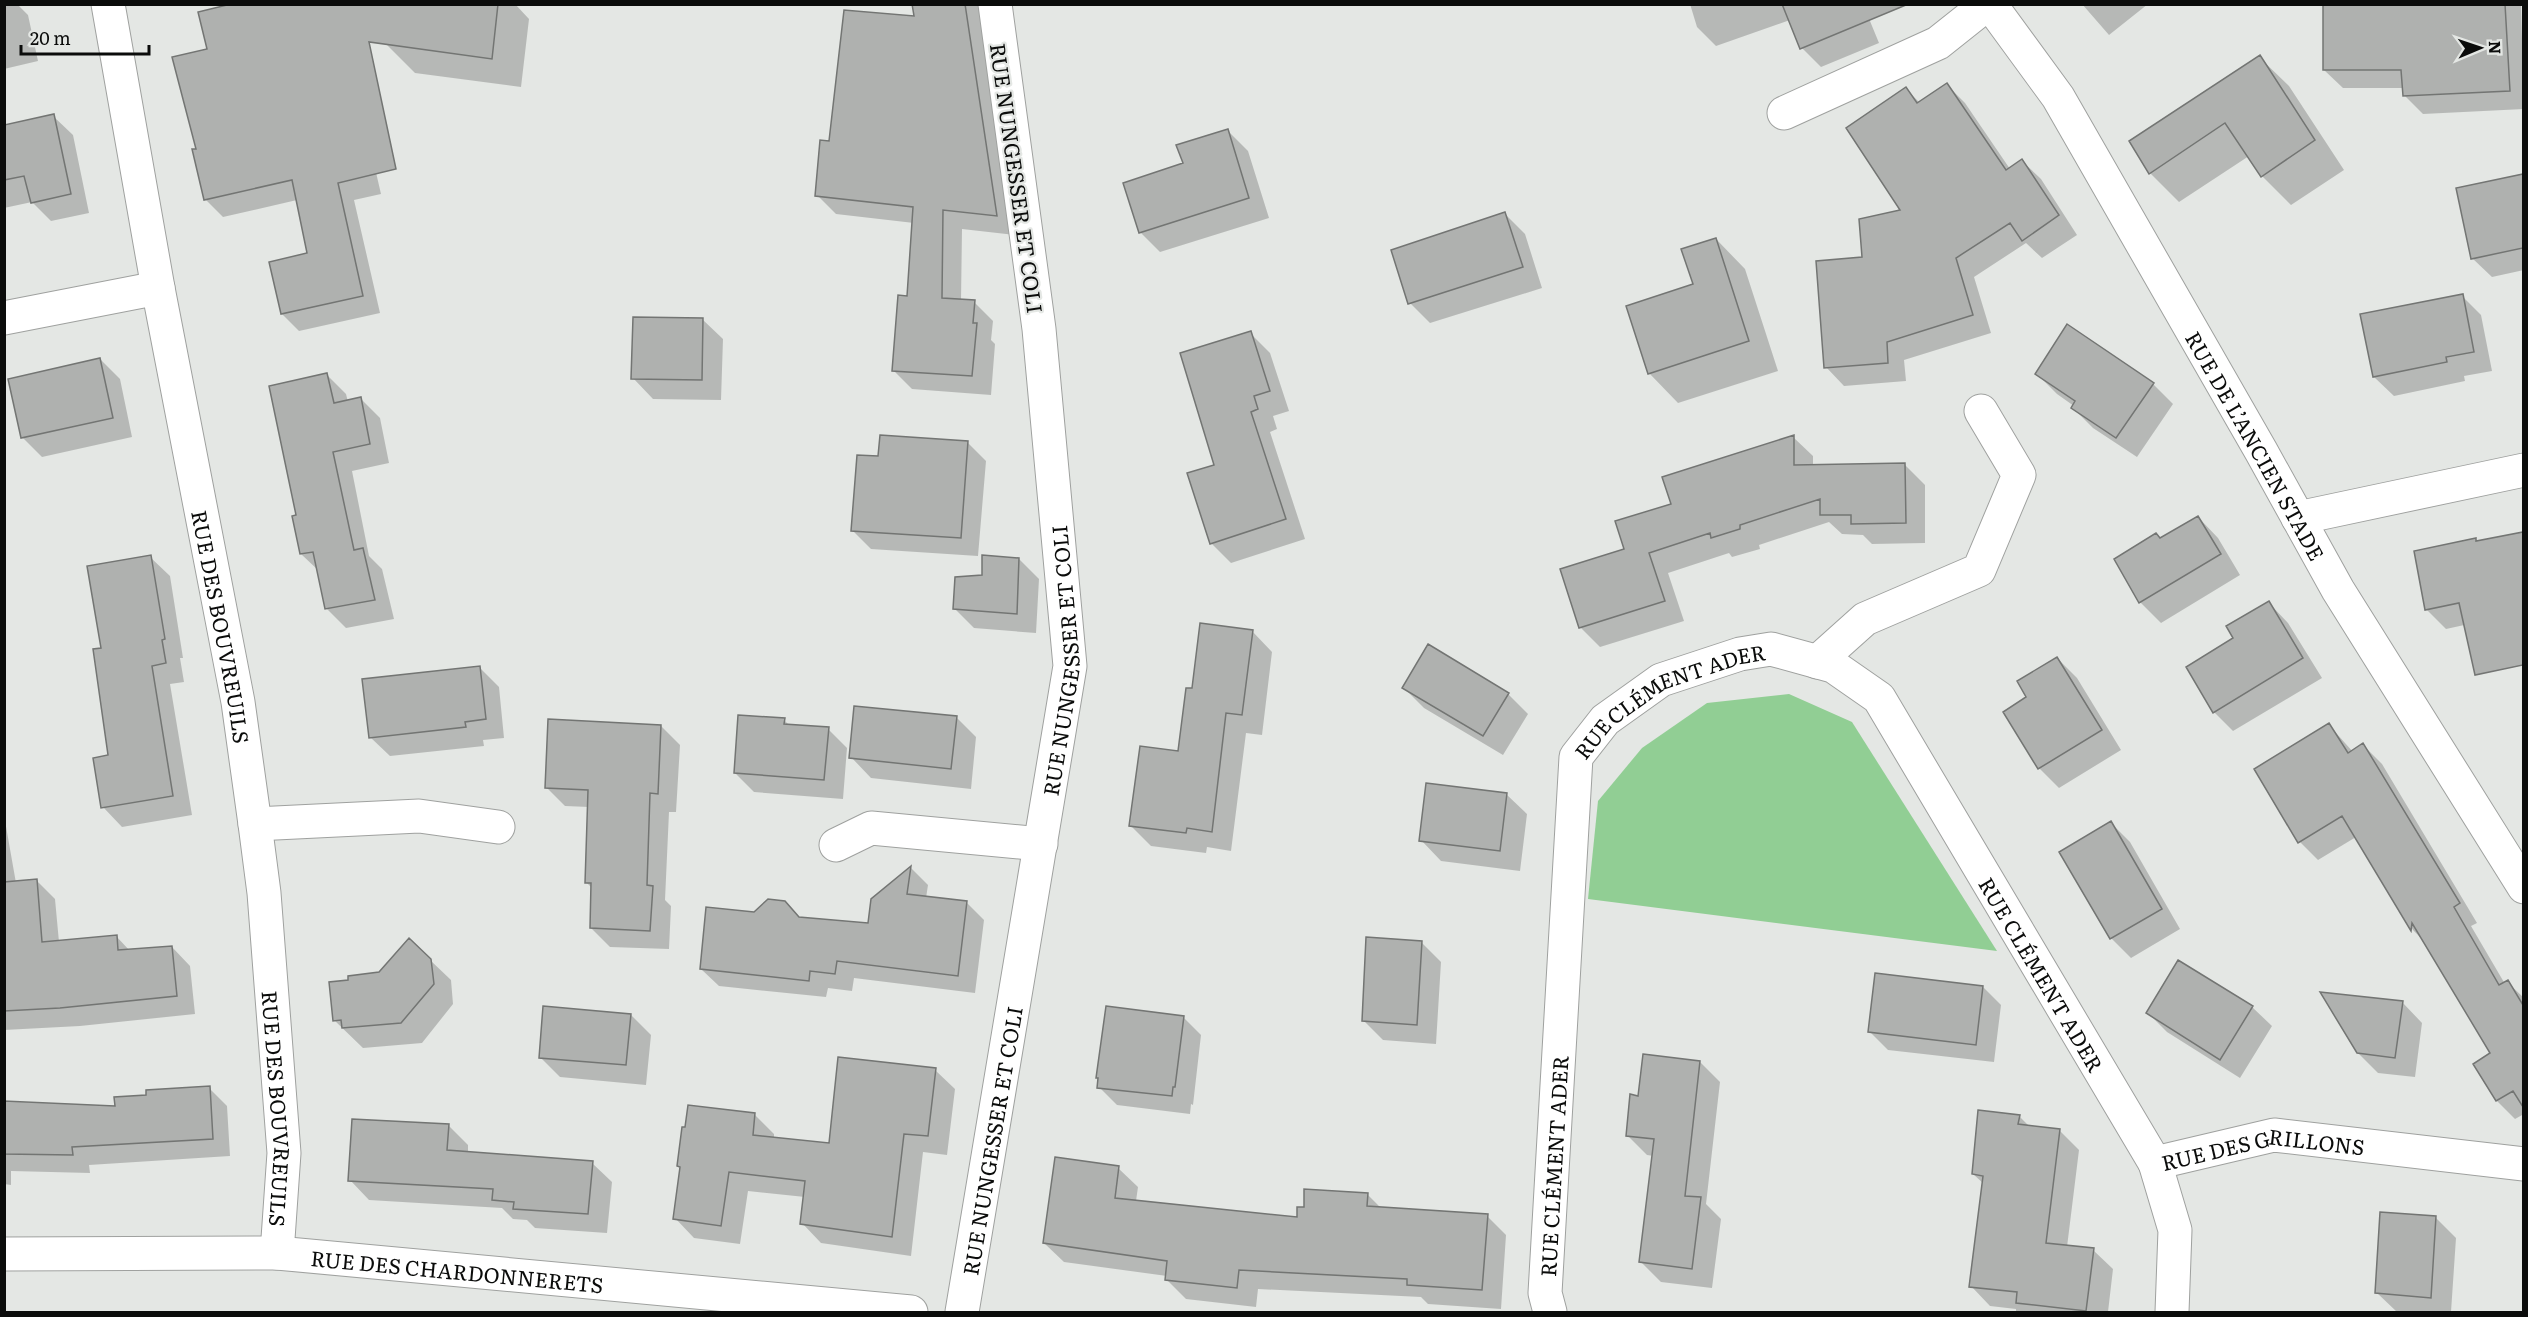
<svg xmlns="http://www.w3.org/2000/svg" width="2528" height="1317" font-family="Literata,serif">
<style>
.green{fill:#91ce94}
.shadow{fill:#0003}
.building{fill:#afb1af;stroke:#737573;stroke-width:1.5}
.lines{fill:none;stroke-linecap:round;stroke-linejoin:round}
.minor-casing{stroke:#9fa19f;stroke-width:35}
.minor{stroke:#fff;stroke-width:33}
.labels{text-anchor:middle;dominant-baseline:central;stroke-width:4.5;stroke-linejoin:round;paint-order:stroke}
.street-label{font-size:21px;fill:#0b0c0b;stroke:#e4e7e4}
</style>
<rect width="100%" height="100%" fill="#e4e7e4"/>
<path class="green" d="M1789,694L1852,722L1997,951L1588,899L1598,801L1642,748L1707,703Z"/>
<path class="shadow" d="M4,4H17L28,15L38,61L4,69Z
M337,4L381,194L354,200L380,313L299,331L282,314L308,254L297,200L223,217L205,199L198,150Z
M390,4H515L529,19L521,87L415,73L386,44Z
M914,4H981L1015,235L962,229L961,301L974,302L993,321L991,340L995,344L991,395L912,389L893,370L908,297L914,223L836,214L817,195L831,143L915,17Z
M1690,4H1863L1879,43L1821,67L1802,48L1790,20L1716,46L1697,27Z
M2082,4H2148L2109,35Z
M2445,4H2521L2524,109L2423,114L2405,96L2404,88H2343L2324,70Z
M2259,57L2289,86L2344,170L2291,205L2262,176L2249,156L2179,202L2150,173Z
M1947,85L1965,103L2010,169L2022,161L2041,179L2077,235L2042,258L2026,243L1974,277L1991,333L1904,360L1906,381L1844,386L1826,367L1863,259L1903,211L1906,89L1920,103Z
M53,116L73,135L89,213L51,221L32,202L4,208V127Z
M1228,131L1248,151L1269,218L1160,252L1140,232L1185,164Z
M2521,176L2524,178V270L2492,277L2472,258Z
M1505,214L1525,234L1542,288L1430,323L1410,303Z
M1716,239L1745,269L1778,371L1678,403L1649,373L1695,285Z
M2462,296L2481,315L2492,371L2464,376L2465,381L2394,396L2374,377Z
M702,319L723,339L721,400L653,399L633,378Z
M1250,333L1270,353L1289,411L1273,416L1277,429L1270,432L1305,539L1231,563L1211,543L1216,465Z
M100,359L120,379L132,437L42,457L22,437Z
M2037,374L2153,384L2173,404L2137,457L2093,428L2073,408L2074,406L2057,394Z
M327,375L346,394L348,402L361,399L380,418L389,463L352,471L369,556L382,569L394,619L346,628L327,609L319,571L301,554L298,516Z
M1793,437L1813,456V466L1905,465L1925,485V543L1872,544L1863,535L1842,534L1829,522L1759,545L1760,549L1732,557L1729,553L1668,573L1684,621L1600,647L1580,627L1626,550L1673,505Z
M968,443L986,461L978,556L871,549L853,531Z
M2198,517L2218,538L2240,575L2161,623L2140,602L2116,560L2161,540Z
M2524,533V612L2446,629L2426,609L2475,539L2478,542Z
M150,557L170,576L183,658H180L184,682L170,684L192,815L122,827L103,807L110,757Z
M1019,559L1039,579L1036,633L974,628L954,608L983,577Z
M2269,603L2288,623L2322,678L2233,731L2214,712L2236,638Z
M1252,631L1272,652L1262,735L1246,733L1231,851L1207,847L1206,853L1151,846L1131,826L1179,753L1193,690Z
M2057,658L2077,678L2121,750L2059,788L2039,768L2028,698Z
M479,667L499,687L504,738L483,740L484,746L390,756L370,737Z
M1404,688L1508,694L1528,714L1503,755L1424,708Z
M956,717L976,737L971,789L871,778L851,757Z
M784,720L790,726L828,729L847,748L843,799L754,792L735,773Z
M2329,725L2353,752L2363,745L2382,764L2477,923L2471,926L2505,984L2507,982L2524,998V1114L2515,1119L2497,1101L2475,1065L2492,1053L2427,944L2413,930L2356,837L2318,860L2300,842Z
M661,726L680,745L676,812H669L665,900L671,906L669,949L610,947L591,928L592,888L586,882L589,807L565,806L546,787Z
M1506,794L1527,814L1520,871L1441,861L1421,840Z
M4,815L16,883L36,880L55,899L59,942L116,936L130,951L172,947L190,966L195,1014L80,1026L4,1030Z
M2111,823L2130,842L2180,929L2131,958L2111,938Z
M911,868L928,885L926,898L967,903L984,920L975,993L854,978L852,991L828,988L826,997L719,986L701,969L755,913L785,903L800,918L869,925L872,900Z
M1421,942L1441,962L1436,1044L1383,1040L1364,1021Z
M430,960L451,980L453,1004L422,1043L363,1048L334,1020L350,982Z
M1983,987L2001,1005L1994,1062L1888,1050L1870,1032Z
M2402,1002L2422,1023L2415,1077L2378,1073L2358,1053Z
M2252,1007L2272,1026L2240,1078L2167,1032L2148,1013Z
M631,1015L651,1035L646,1085L560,1077L540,1057Z
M1183,1017L1201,1035L1193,1105L1191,1104L1190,1114L1117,1105L1099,1087Z
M1700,1062L1720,1082L1706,1204L1721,1219L1712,1288L1661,1282L1641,1262L1654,1156L1647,1155L1627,1135L1640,1097Z
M935,1070L955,1089L947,1155L923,1152L911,1256L821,1243L802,1223L805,1197L748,1191L740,1244L694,1238L675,1218L681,1169L679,1166L755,1115L774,1134V1139L830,1145Z
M209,1088L227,1106L230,1156L89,1165L90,1173L11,1171V1185L4,1184V1104L116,1108L147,1096Z
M2019,1116L2029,1126L2059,1130L2079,1150L2067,1247L2093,1250L2113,1269L2108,1312H2016V1309L1990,1306L1971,1286L1984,1184L1973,1174Z
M448,1125L468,1145V1153L592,1163L612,1182L607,1233L535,1228L527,1220L513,1219L502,1208L369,1200L350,1180Z
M1118,1168L1138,1187L1136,1201L1298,1219L1305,1209L1367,1194L1382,1209L1487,1216L1506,1235L1501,1309L1428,1304L1421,1297L1258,1289L1256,1307L1186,1299L1167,1280V1276L1064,1262L1044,1243Z
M2436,1218L2456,1238L2451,1312H2397L2376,1292Z"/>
<path class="building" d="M231,4H498L492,59L369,42L396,169L338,183L363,296L281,314L269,262L307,253L292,180L204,200L192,149H196L172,57L207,49L198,12Z
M912,4H965L997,216L943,210L942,298L975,300L973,323H977L972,376L892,371L898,295L907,296L913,207L815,196L820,140L829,141L844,10L914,16Z
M1782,4H1906V5L1800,49Z
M2505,4L2510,91L2403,96L2401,70H2323V5Z
M2260,55L2315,140L2261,177L2225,123L2149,174L2129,141Z
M1947,83L2006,170L2022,159L2059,215L2022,241L2010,223L1956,258L1973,315L1887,342L1888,363L1824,368L1816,261L1862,257L1859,219L1900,210L1846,128L1906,87L1917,103Z
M54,114L71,194L31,203L24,176L4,180V125Z
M1228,129L1249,198L1139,233L1123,183L1183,163L1176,145Z
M2523,174V248L2471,259L2456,188Z
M1505,212L1523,267L1408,304L1391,250Z
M1716,238L1749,341L1648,374L1626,306L1693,284L1681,249Z
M2463,294L2474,352L2446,357L2447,362L2373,377L2360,314Z
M633,317L703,318L702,380L631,379Z
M2067,324L2154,383L2116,438L2071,408L2075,401L2035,374Z
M1251,331L1270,391L1254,396L1258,409L1251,412L1286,519L1210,544L1187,473L1214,465L1180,353Z
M100,358L113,418L21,438L8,379Z
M327,373L334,403L361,397L370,444L333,452L354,550L363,548L375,600L325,609L313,552L300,554L292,516L296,515L269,386Z
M880,435L968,441L961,538L851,531L857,455L878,456Z
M1794,435V465L1905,463L1906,523L1851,524V515H1820V499L1740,525V529L1711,538L1710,533L1649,553L1665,601L1579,628L1560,569L1624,549L1615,521L1671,504L1662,477Z
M2198,516L2221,554L2139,603L2114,559L2156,533L2160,538Z
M2523,532V665L2475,675L2459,603L2425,610L2414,551L2476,538V541Z
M151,555L165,639L162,640L166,663L152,666L173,796L101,808L93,758L108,755L93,649L101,648L87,566Z
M982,555L1019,558L1017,614L953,609L955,577L982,575Z
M2269,601L2303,658L2213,713L2186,667L2233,638L2226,626Z
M1200,623L1253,630L1242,715L1226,713L1212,832L1187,828L1186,833L1129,826L1140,746L1178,751L1186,688H1192Z
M1428,644L1509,693L1483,736L1402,688Z
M2057,657L2102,730L2038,769L2003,712L2026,697L2017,681Z
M480,666L486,719L465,722L466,727L369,738L362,679Z
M854,706L957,716L951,769L849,758Z
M738,715L785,718L784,724L829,727L824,780L734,773Z
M548,719L661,725L658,794L650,793L647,885L653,886L650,931L590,928L591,883H585L588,790L545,788Z
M2329,723L2348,753L2363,743L2460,903L2454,907L2499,985L2508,980L2523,1005V1107L2513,1091L2496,1101L2473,1064L2490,1053L2412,923L2411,931L2342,816L2298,843L2254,769Z
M1426,783L1507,793L1500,851L1419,841Z
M2111,821L2162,909L2110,939L2059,852Z
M911,866L907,894L967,901L958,976L837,961L835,974L810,971L809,981L700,969L706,907L754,912L768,899L785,901L799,917L868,923L871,899Z
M37,879L42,942L117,935L118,950L172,946L177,996L60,1008L4,1011V882Z
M1366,937L1422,941L1417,1025L1362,1021Z
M409,938L431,959L434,984L401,1023L342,1028L341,1020L333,1021L329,982L348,980V976L379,972Z
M2178,960L2253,1006L2220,1060L2146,1013Z
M1875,973L1983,986L1976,1045L1868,1032Z
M2320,992L2403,1001L2395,1058L2357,1053Z
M543,1006L631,1014L626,1065L539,1058Z
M1106,1006L1184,1016L1175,1087H1173L1172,1096L1097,1088L1098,1078H1096Z
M1643,1054L1700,1061L1685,1196L1701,1197L1692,1269L1639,1262L1654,1139L1626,1136L1630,1094L1638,1096Z
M838,1057L936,1068L928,1136L904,1134L892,1237L800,1224L805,1181L729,1172L721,1226L673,1219L680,1167L677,1166L682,1127H685L688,1105L755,1113L753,1135L829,1143Z
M210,1086L213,1139L72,1147L73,1155L4,1154V1101L115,1106L114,1097L146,1095V1090Z
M1978,1110L2020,1115L2018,1124L2060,1129L2046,1243L2094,1248L2086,1311L2016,1303L2017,1292L1969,1287L1983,1176L1972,1174Z
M352,1119L449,1124L447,1150L593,1161L588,1214L513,1209L514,1202L492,1200L493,1189L348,1181Z
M1055,1157L1119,1166L1115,1198L1297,1217V1207H1304V1189L1368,1193L1367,1206L1488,1214L1482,1290L1407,1285V1279L1239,1270L1237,1288L1165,1280L1167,1261L1043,1243Z
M2380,1212L2436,1216L2431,1298L2375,1293Z"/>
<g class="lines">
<g class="minor-casing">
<g id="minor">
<path id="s1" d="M108,4L158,288L238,702L255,824L264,893L284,1153L277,1253"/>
<path id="s2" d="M1990,4L2058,97L2261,451L2338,590L2524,887"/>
<path d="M1784,113L1938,43L1987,4"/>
<path d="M4,318L158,288"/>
<path d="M2298,518L2524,470"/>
<path d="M1817,662L1865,619L1979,570L2019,475L1981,411"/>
<path d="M255,824L419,816L498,827"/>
<path d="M836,845L871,828L1041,844"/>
<path id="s3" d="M4,1254L277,1253L911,1312"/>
<path id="s4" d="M962,1312L1070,666L1039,329L995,4"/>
<path id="s5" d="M1550,1312L1545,1293L1576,757L1605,720L1661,680L1740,654L1771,649L1833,666L1879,698L2155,1163"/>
<path id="s6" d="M2172,1312L2175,1230L2155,1163L2274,1135L2524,1164"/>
</g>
</g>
<use href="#minor" class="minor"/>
</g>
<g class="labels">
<g class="street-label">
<text transform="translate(1018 178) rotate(82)">RUE NUNGESSER ET COLI</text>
<text stroke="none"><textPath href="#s2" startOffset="516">RUE DE L’ANCIEN STADE</textPath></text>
<text stroke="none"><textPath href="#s1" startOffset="633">RUE DES BOUVREUILS</textPath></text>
<text stroke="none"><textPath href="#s4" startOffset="660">RUE NUNGESSER ET COLI</textPath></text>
<text stroke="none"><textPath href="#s5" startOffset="670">RUE CLÉMENT ADER</textPath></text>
<text stroke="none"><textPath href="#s5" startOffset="1228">RUE CLÉMENT ADER</textPath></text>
<text stroke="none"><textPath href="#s1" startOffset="1119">RUE DES BOUVREUILS</textPath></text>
<text stroke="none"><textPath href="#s4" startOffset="174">RUE NUNGESSER ET COLI</textPath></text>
<text stroke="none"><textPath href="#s6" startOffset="262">RUE DES GRILLONS</textPath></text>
<text stroke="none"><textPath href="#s5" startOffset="147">RUE CLÉMENT ADER</textPath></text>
<text stroke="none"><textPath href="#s3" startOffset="454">RUE DES CHARDONNERETS</textPath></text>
</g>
</g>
<rect width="2528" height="1317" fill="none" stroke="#0b0c0b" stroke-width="12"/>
<g transform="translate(2480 48) rotate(88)" stroke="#e4e7e4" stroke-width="4.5" paint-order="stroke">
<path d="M0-4.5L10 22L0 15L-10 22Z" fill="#0b0c0b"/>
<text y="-9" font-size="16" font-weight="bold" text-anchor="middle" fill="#0b0c0b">N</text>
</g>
<path d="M21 45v9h128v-9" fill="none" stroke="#0b0c0b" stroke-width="3"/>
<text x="30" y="45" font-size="18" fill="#0b0c0b" stroke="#e4e7e4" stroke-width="4.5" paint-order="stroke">20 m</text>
</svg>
